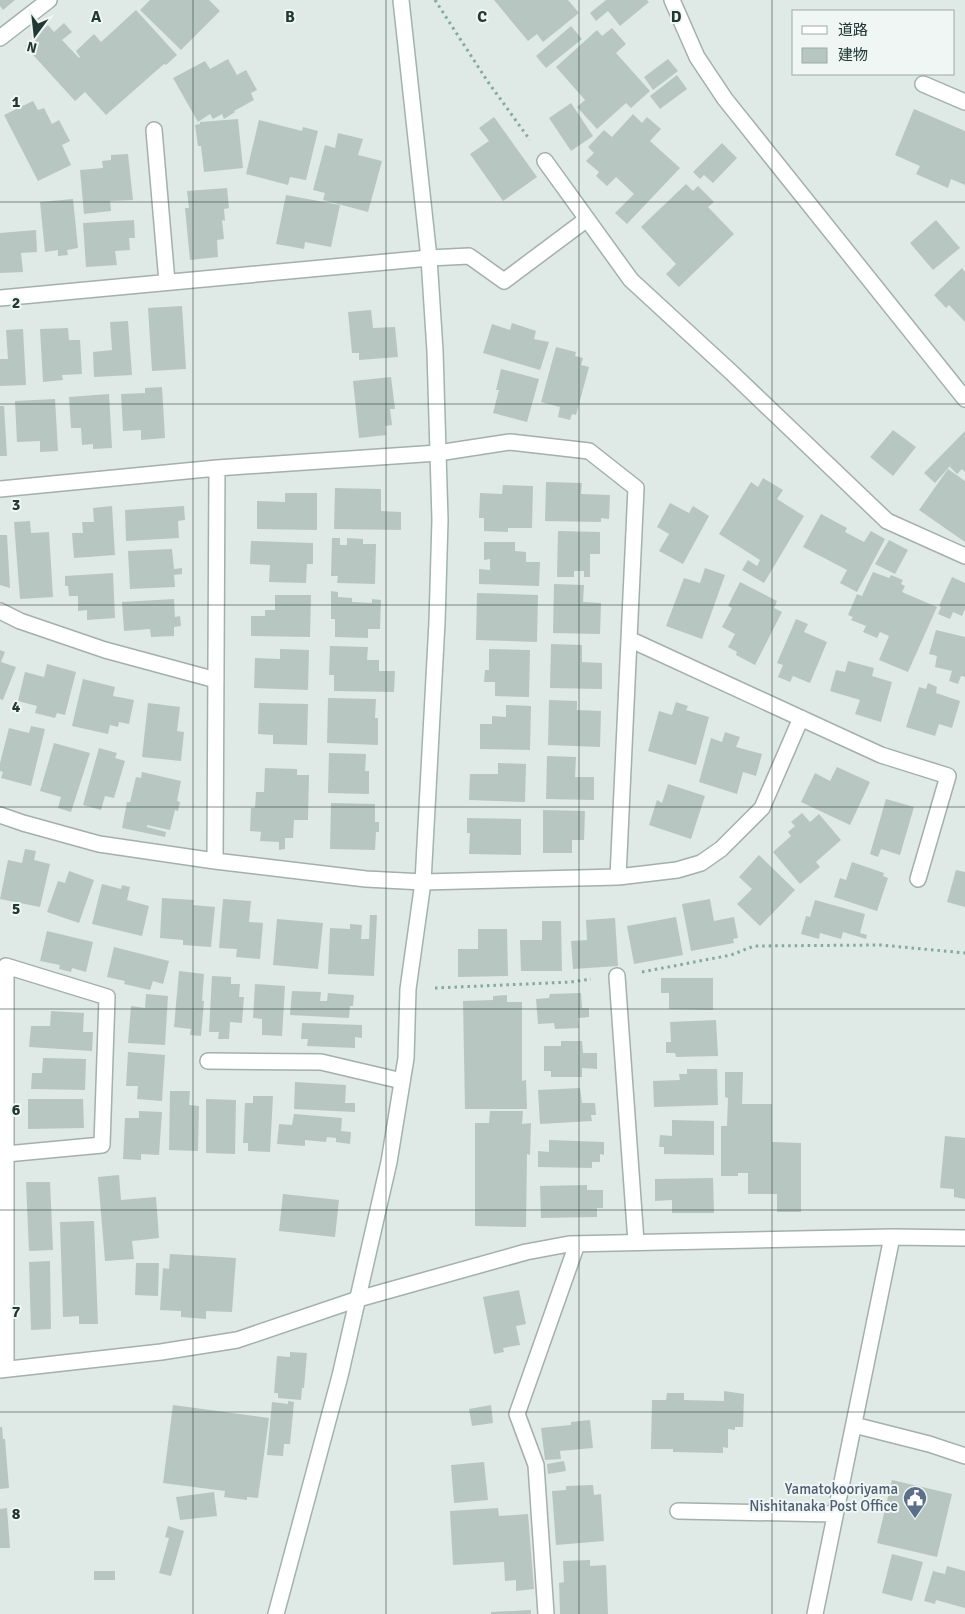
<svg xmlns="http://www.w3.org/2000/svg" width="965" height="1614" font-family="Signika,'Noto Sans JP',sans-serif">
<style>
.building{fill:#b8c6c1}
.lines{fill:none;stroke-linecap:round;stroke-linejoin:round}
.street-casing{stroke:#a3b0ac;stroke-width:18}
.secondary-casing{stroke:#a0b4ae;stroke-width:18}
.path{stroke:#83aaa0;stroke-width:3;stroke-dasharray:2.5 4;stroke-linecap:butt}
.street{stroke:#fff;stroke-width:15}
.secondary{stroke:#fff;stroke-width:15}
.grid{fill:none;stroke:#223833;stroke-width:1;stroke-opacity:0.55}
.labels{text-anchor:middle;dominant-baseline:central;stroke-width:4;stroke-linejoin:round;paint-order:stroke}
.service-label{font-size:15px;fill:#4e5e75;stroke:#eff6f3;text-anchor:end}
.grid-label{font-size:16px;text-anchor:middle;font-weight:bold;fill:#223833;stroke:#eff6f3;stroke-width:4;stroke-linejoin:round;paint-order:stroke}
</style>
<rect width="100%" height="100%" fill="#dfe9e5"/>
<path class="building" d="M0,0H15L3,10L0,6Z
M150,0H209L220,11L181,50L140,10Z
M494,0H568L579,13L543,42L537,34L528,41Z
M606,0H647L649,2L620,26L608,11L596,21L590,13Z
M136,10L177,55L166,65L164,64L106,115L85,92L75,101L25,46L48,25L54,32L64,23L72,32L62,40L79,58L80,57L76,51L94,34L101,42Z
M571,26L582,39L546,68L536,56Z
M612,28L626,44L616,53L650,91L631,108L626,103L597,129L577,107L585,100L556,67L597,30L602,36Z
M228,59L237,75L246,70L257,90L251,93L254,100L234,111L235,112L224,119L222,114L213,119L210,114L198,122L173,78L205,61L210,69Z
M668,59L678,71L653,90L644,77Z
M677,75L687,89L660,109L650,96Z
M33,101L38,110L44,108L52,124L59,120L70,141L62,145L71,165L38,181L4,115Z
M571,103L593,136L571,151L549,118Z
M914,109L965,131V185L951,179L948,188L916,174L920,166L895,155Z
M633,114L642,123L647,117L661,129L650,141L680,168L627,224L615,213L634,194L616,177L607,186L596,176L599,172L586,161L594,153L588,147L604,130L612,137Z
M494,117L537,177L503,201L470,154L489,141L479,128Z
M238,119L243,168L204,172L201,146H198L195,125L200,124V122Z
M259,120L302,131L303,127L318,131L306,180L290,177L288,185L246,174Z
M338,133L363,139L358,155L382,161L368,212L323,200L325,193L313,190L325,145L335,148Z
M722,143L737,158L713,183L704,175L700,179L693,172Z
M128,154L133,200L110,201L111,211L84,214L80,170L103,168L102,161L111,160V155Z
M686,184L693,191L698,186L714,202L708,207L734,234L679,287L666,274L676,264L641,227Z
M227,188L229,208L224,209L225,221L222,220L224,239L217,240L218,257L190,260L185,208H189L187,191Z
M286,195L340,205L331,247L305,242L304,249L276,244Z
M73,199L78,248L67,250L68,255L58,256V250L45,252L40,202Z
M134,220L135,238H129L130,250L115,251L117,265L86,267L83,223Z
M936,220L960,248L933,270L910,243Z
M36,230L37,252L21,253L23,272L0,273V233Z
M962,268L965,272V322L949,305L946,308L934,295Z
M182,306L186,369L152,371L148,308Z
M371,310L373,328L395,327L398,357L359,360V353H352L348,312Z
M128,321L132,375L94,377L93,352L112,350L110,322Z
M512,323L536,331L534,339L549,342L540,370L483,353L492,324L510,330Z
M68,328L69,340H80L82,374L62,375L63,380L43,382L40,329Z
M23,329L26,385L0,386V359H8L6,330Z
M556,347L576,352L575,356L583,358L581,365L589,367L576,415L572,414L570,420L558,417L560,407L541,402Z
M501,369L539,379L527,422L493,413L499,390H496Z
M391,377L395,409H390L392,425L385,426L386,435L359,438L353,381Z
M162,387L165,438L141,440V430L123,431L121,394L145,393V388Z
M109,394L112,448L93,449V444L82,445L81,428H71L69,397Z
M55,399L58,451L40,452V441L17,442L15,401Z
M0,406H4L7,456H0Z
M893,430L916,447L893,476L870,457Z
M965,431V472L962,469L957,474L950,467L951,465L935,483L924,473Z
M948,469L965,481V542L919,510Z
M763,478L783,490L777,499L804,516L764,583L742,570L748,560L757,566L760,560L719,534L751,482L758,487Z
M546,482L582,483L581,494L610,495L609,519L601,518V522L545,521Z
M503,485L533,486L532,528H508V532L484,531V518H479L480,493L502,494Z
M335,488L381,489V511L401,512V530L334,529Z
M285,493H317V530L257,529V501L285,502Z
M670,503L689,513L693,506L709,516L683,564L659,551L669,534L657,527Z
M112,506L115,555L74,558L72,533H83L82,522H94L93,508Z
M184,506L185,520L178,521L179,538L126,541L125,510Z
M821,514L847,528L845,532L864,542L871,531L885,539L857,592L840,583L847,570L803,547Z
M30,521L31,533L49,532L53,597L20,599L14,522Z
M558,531L600,532V554H590V577H584V571H574V577H557Z
M0,535H7L10,588L0,585Z
M332,538H340V545H347V538L363,539V544H376L375,584L337,583L338,576H331Z
M889,540L908,550L895,574L875,564Z
M251,541L313,543V564H307L306,583L269,582L270,565L250,564Z
M484,542H515V551L526,552V562H540L539,586L479,584V569L490,570V559L484,560Z
M172,549L174,569L182,568V574L174,575L175,587L130,589L128,551Z
M705,568L725,575L702,639L666,626L684,578L700,583Z
M873,572L889,578L891,575L903,580L901,584L905,586L902,592L937,607L908,672L879,660L889,636L880,632L877,638L863,632L866,626L851,620L853,617L848,615L857,594L862,596Z
M113,573L115,618L87,620V610L78,611V596H69L68,586H65V576Z
M952,577L965,583V609L962,616L953,612L950,619L938,614L941,607L939,606Z
M740,582L777,601L774,608L782,612L755,665L736,655L737,652L728,647L735,634L722,627L732,608L728,606Z
M554,584L584,585L583,602L601,603L600,634L553,633Z
M331,591L338,592V597L352,598V602L372,603V599L381,600L380,629H368V638L335,637V619H331Z
M477,593L538,595L537,642L476,640Z
M275,595H311L310,637L251,636V616H265V610H275Z
M174,599L175,617L180,616L181,626L174,627V636L151,637L150,629L124,631L122,602Z
M796,619L808,624L804,632L827,642L810,683L793,676L790,682L778,677L783,665L777,663Z
M936,630L965,637V677L961,676L958,684L949,681L952,671L935,667L937,656L929,654Z
M551,644L582,645V662L602,663V689L550,688Z
M330,646L368,647L367,660H379V671H395L394,692L334,691V675H329Z
M280,649L309,650L308,690L254,688L255,658L280,659Z
M489,649L530,650L529,697L495,696V682H484L485,670H489Z
M0,650L5,652L1,662L16,667L3,700L0,699Z
M848,661L874,668L872,676L892,682L881,722L855,714L860,700L830,691L836,670L845,672Z
M47,664L76,672L65,715L57,713L55,718L35,713L37,706L18,701L25,672L44,677Z
M83,679L115,687L113,696L134,700L129,724L119,722L118,727L110,725L108,734L72,726Z
M928,683L937,687L936,693L960,701L952,728L939,724L935,736L906,727L919,687L926,689Z
M328,698L376,699L375,718H378V745L327,743Z
M549,700L577,701V710L601,711L600,747L548,745Z
M676,702L688,706L686,710L709,717L696,765L648,751L659,711L672,715Z
M148,703L180,707L177,731L184,732L181,761L142,757Z
M259,703L308,704L307,745L273,744V735L258,734Z
M506,705L531,706L530,750L480,749V724H492V716L506,717Z
M31,726L45,729L31,786L1,778L3,772L0,771V763L9,728L29,733Z
M725,732L740,737L736,747L762,754L756,776L743,772L737,794L699,782L711,738L722,742Z
M54,743L90,753L71,812L58,808L61,797L40,791Z
M99,748L117,753L115,758L125,761L114,798L105,796L101,810L83,805Z
M329,753L366,754L365,771H369V794L328,793Z
M547,756L576,757L575,777H594V800L546,799Z
M498,763L526,764L525,802L469,800L470,774H498Z
M837,767L870,782L850,825L801,802L815,773L830,781Z
M265,768L297,769V775H309L308,820H294L293,838H285V849L279,850V842L260,841L261,832L250,831L251,808H255L256,792H264Z
M142,772L181,781L177,801L180,802L178,811L175,810L170,830L147,825V827L166,832L165,837L122,828L127,802H130L136,777L141,778Z
M668,784L705,796L691,839L649,825L657,800L662,803Z
M886,799L914,807L900,855L881,849L878,857L870,854Z
M331,803L375,804V822H379V832H376L375,850L330,849Z
M543,810L585,811L584,840H572V853H543Z
M802,813L810,822L819,814L841,840L816,862L820,867L800,884L773,852L791,836L788,832L795,826L791,822Z
M467,818L521,819V855L469,854L470,833H467Z
M25,849L36,851L34,860L50,864L40,907L0,899L8,860L22,863Z
M759,855L795,890L760,926L737,904L752,889L739,877Z
M852,862L884,873L883,876L888,878L877,911L834,897L840,878L846,880Z
M956,870L965,872V907L947,902Z
M69,871L94,880L79,923L47,912L58,881L65,883Z
M102,884L121,889L122,885L130,887L127,900L149,906L142,936L92,924Z
M162,898L194,900L193,905L215,907L211,947L183,945V940L160,938Z
M223,899L251,901L249,922L263,923L260,959L236,957L237,949L219,948Z
M710,899L714,921L734,917L738,938L733,939L734,943L691,951L682,904Z
M815,900L865,914L860,933L867,935L866,939L843,932L841,939L820,933L819,939L801,934L806,916L810,917Z
M370,915H377L374,976L328,974L330,928L350,929V924L362,925L361,939H369Z
M676,917L683,955L634,964L627,926Z
M615,918L618,966L573,969L571,941L587,940L586,920Z
M277,919L323,923L318,969L273,965Z
M542,921H561L562,971H521L520,940H542Z
M478,929H507L508,976L458,977V949H478Z
M47,931L93,942L86,972L72,968L71,972L59,969L60,965L40,961Z
M114,947L169,961L163,984L153,981L150,990L124,984L125,981L107,977Z
M179,971L204,974L202,1001H204L201,1036L190,1035L191,1029L174,1027Z
M212,976L231,977V984H240L239,997H244L242,1023L230,1022L229,1039H218L219,1032H209Z
M661,978H713V1010L669,1009V993H661Z
M255,984L285,986L282,1036L262,1035V1019L253,1018Z
M292,991L321,992L320,1001H327L328,993L354,995L353,1006H350L349,1018L290,1015Z
M581,993L582,1008H589V1017L578,1018L579,1028L555,1029L554,1023L538,1024L536,999L549,998L550,994Z
M146,994L168,996L165,1045L128,1043L131,1006L145,1008Z
M507,995V1002H522V1081L526,1080L527,1109H465L463,1001L493,1000V996Z
M51,1011L84,1013L83,1032H93L92,1051L29,1047L31,1026H50Z
M716,1020L718,1056L676,1057L675,1053H666V1042H671L670,1022Z
M302,1023L362,1025V1038L355,1037V1048L307,1046L308,1039H301Z
M561,1041H582L583,1053H597V1069L582,1068V1077H551V1071H544V1046H561Z
M128,1052L165,1055L162,1101L137,1099L138,1086H126Z
M43,1058L86,1059L85,1090L31,1089L32,1073H42Z
M687,1069H717L718,1105L654,1107L653,1081L680,1080L679,1074H687Z
M725,1072H743L742,1104H772V1142L801,1143V1212H777V1194H748V1173H738V1176H721V1126H727L728,1098L725,1097Z
M295,1082L346,1085L345,1103H355V1112L294,1109Z
M580,1088L582,1103H595L596,1115H591L592,1121L540,1124L538,1090Z
M170,1091H190L189,1105L199,1106L198,1151L169,1150Z
M253,1096H273L270,1152L248,1151V1143H243L245,1103H253Z
M28,1099H83L84,1128L28,1129Z
M206,1099L236,1100L235,1154L206,1153Z
M139,1111L162,1112L159,1155L141,1154V1160L123,1159L125,1118H139Z
M490,1111H523L522,1124L531,1123L530,1155L527,1154L526,1227L475,1226V1123H489Z
M294,1114L342,1118L341,1131L351,1132L350,1144L336,1142V1138L327,1137L326,1142L305,1140V1146L277,1144L279,1124L292,1125Z
M672,1120L714,1121V1155L664,1154V1147H659L660,1135L672,1136Z
M945,1136L965,1138V1199L954,1197V1189L940,1188Z
M549,1140L604,1142V1155L600,1154V1162H592V1168L538,1167V1151L549,1152Z
M119,1175L121,1200L156,1197L159,1238L132,1241L134,1259L105,1261L98,1177Z
M713,1178L714,1213H672V1200L655,1201V1179Z
M26,1182H50L53,1250L29,1251Z
M587,1185V1190H603V1208H597V1217L541,1218L540,1186Z
M283,1194L339,1200L335,1237L279,1231Z
M94,1221L98,1324H79V1316L63,1317L60,1222Z
M170,1254L236,1258L232,1312L206,1311V1319L181,1317V1311L160,1310L163,1268L169,1269Z
M50,1261L51,1329L31,1330L29,1262Z
M136,1263H159L158,1296L135,1295Z
M519,1290L526,1324L516,1326L520,1345L503,1348L504,1352L494,1354L483,1297Z
M290,1352L307,1353L304,1388H302L301,1400L278,1398V1393H274L277,1356L290,1357Z
M724,1391L744,1394L743,1427H735V1430L728,1429V1448L723,1447V1453L673,1452V1449H651L652,1400H666L667,1393H684V1400L724,1401Z
M288,1401L294,1402L290,1444H284L283,1456L267,1455L272,1402L288,1404Z
M173,1405L269,1418L258,1498L247,1497V1500L224,1497L225,1491L163,1483Z
M491,1405L493,1423L472,1426L469,1409Z
M590,1420L593,1448L560,1451L561,1459L545,1460L541,1428L571,1425V1422Z
M0,1427H2L3,1439H5L9,1488L0,1489Z
M564,1461L566,1471L548,1474L547,1464Z
M484,1462L488,1500L454,1503L451,1465Z
M892,1480L952,1494L937,1557L877,1543Z
M593,1485L594,1495L601,1494L604,1541L556,1545L552,1491L566,1490V1486Z
M214,1492L217,1516L180,1520L176,1497Z
M7,1508L10,1548H0V1509Z
M498,1508L499,1516L528,1514L534,1589L516,1591V1580L505,1581L504,1562L453,1565L450,1511Z
M168,1526L184,1531L171,1576L159,1573L169,1538L165,1537Z
M892,1554L923,1562L912,1601L882,1593Z
M590,1560V1566L606,1565L608,1614H560L559,1583L564,1582L563,1561Z
M947,1566L965,1571V1608L936,1600L935,1604L924,1601L933,1571L945,1574Z
M94,1571H115V1580H94Z
M531,1610V1614H491V1612Z"/>
<g class="lines">
<g class="street-casing">
<path id="street" d="M672,0L697,57L725,99L965,399
M0,38L49,0
M923,84L965,102
M154,130L167,282
M545,161L631,280L731,372L887,521L965,556
M0,298L429,258L469,256L504,281L587,219
M0,489L217,468L438,453L510,442L589,451L636,488L618,877
M0,611L20,621L105,650L216,680
M629,639L881,755L948,776L918,879
M0,815L23,823L99,844L215,861L366,879L423,882L618,877L677,870L701,863L721,849L762,808L801,718
M215,861L217,468
M617,976L636,1242
M208,1061L321,1062L402,1081
M6,1154L102,1145L107,997L6,966V1369
M0,1370L161,1352L237,1340L358,1299L526,1252L569,1244L892,1237L965,1238
M854,1425L929,1444L965,1456
M678,1511L835,1514
M546,1614L536,1465L517,1414L577,1244
M815,1614L892,1237"/>
</g>
<g class="secondary-casing">
<path id="secondary" d="M276,1614L340,1376L389,1162L406,1058L408,989L423,882L437,622L440,520L435,351L429,258L401,0"/>
</g>
<path class="path" d="M435,0L488,82L530,140
M642,972L731,955L754,946L881,945L965,953
M435,988L571,982L591,979"/>
<use href="#street" class="street"/>
<use href="#secondary" class="secondary"/>
</g>
<path class="grid" d="M193,0V1614M386,0V1614M579,0V1614M772,0V1614M0,202H965M0,404H965M0,605H965M0,807H965M0,1009H965M0,1210H965M0,1412H965"/>
<defs>
<g id="civic-pin" transform="scale(1.25)"><path d="M0 17L-7.5 6A9.5 9.5 0 1 1 7.5 6Z" fill="#5c6f8a" stroke="#eff6f3"/><path d="M-.6-6.5H3V-4.5H.6V-3L4-1V1h2V6H-6V1h2V-1L-.6-3ZM-1.2 2.5V6h2.4V2.5Z" fill="#fff"/></g>
</defs>
<g fill-rule="evenodd">
<use href="#civic-pin" x="915" y="1498"/>
</g>
<g class="labels">
<g class="service-label">
<text x="898" y="1489">Yamatokooriyama<tspan x="898" dy="17">Nishitanaka Post Office</tspan></text>
</g>
</g>
<g class="grid-label">
<text x="96" y="22">A</text>
<text x="290" y="22">B</text>
<text x="482" y="22">C</text>
<text x="676" y="22">D</text>
<text x="16" y="107">1</text>
<text x="16" y="308">2</text>
<text x="16" y="510">3</text>
<text x="16" y="712">4</text>
<text x="16" y="914">5</text>
<text x="16" y="1115">6</text>
<text x="16" y="1317">7</text>
<text x="16" y="1519">8</text>
</g>
<rect x="792" y="10" width="162" height="65" fill="#eff6f3" stroke="#9daaa6"/>
<rect x="802" y="26" width="25" height="8" fill="#ffffff" stroke="#9daaa6"/>
<text x="838" y="35" font-size="15" fill="#223833">道路</text>
<rect x="802" y="48" width="25" height="15" fill="#b8c6c1" stroke="#9daaa6"/>
<text x="838" y="60" font-size="15" fill="#223833">建物</text>
<g transform="translate(35 35) rotate(195)" stroke="#eff6f3" stroke-width="4" paint-order="stroke">
<path d="M0-4L9 19L0 12L-9 19Z" fill="#223833"/>
<text y="-8" font-size="14" font-weight="bold" text-anchor="middle" fill="#223833">N</text>
</g>
</svg>
